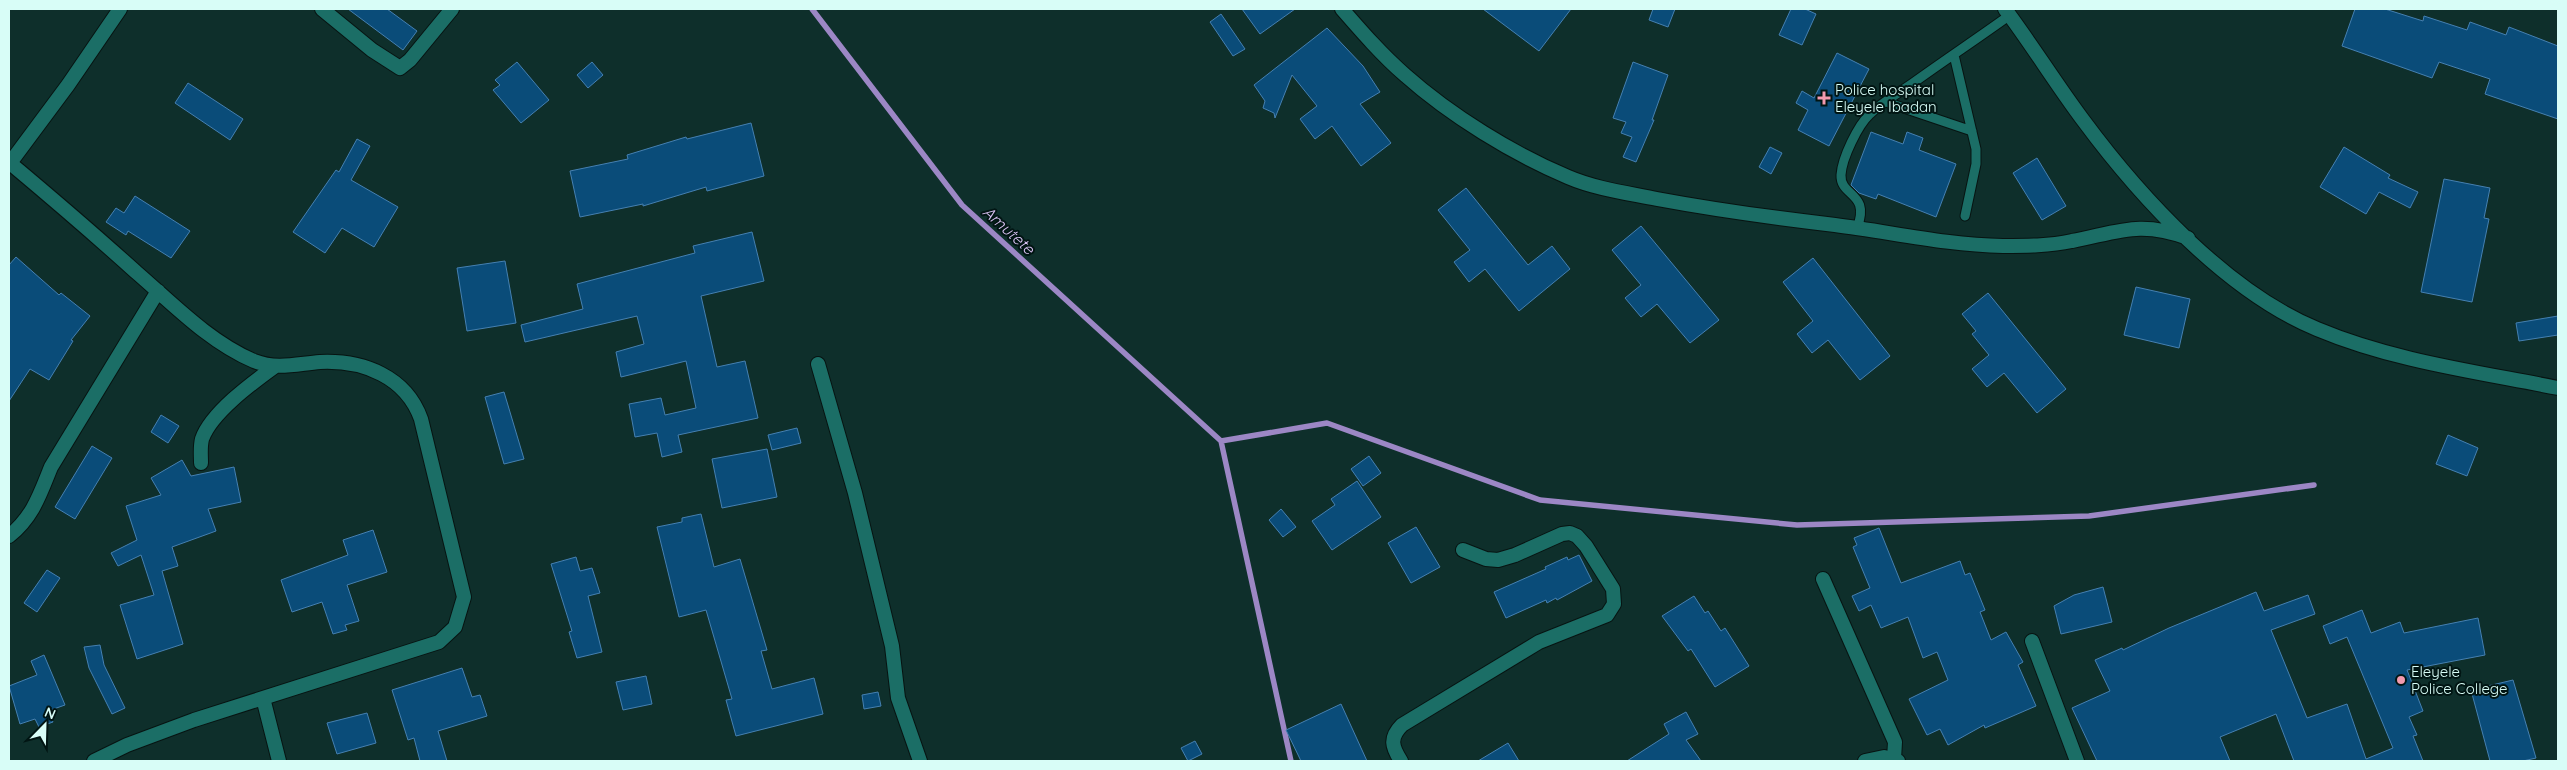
<svg xmlns="http://www.w3.org/2000/svg" width="2567" height="770" font-family="Quicksand,sans-serif">
<style>
.lines{fill:none;stroke-linecap:round;stroke-linejoin:round}
.stream{stroke:#9c87c5;stroke-width:5.5}
.building{fill:#0a4c79;stroke:#4580b1}
.service-casing{stroke:#071412;stroke-width:11}
.minor-casing{stroke:#071412;stroke-width:16}
.service{stroke:#1b6e66;stroke-width:9}
.minor{stroke:#1b6e66;stroke-width:14}
.poi-dot{fill:#f29aae;stroke:#011513;stroke-width:2}
.labels{text-anchor:middle;dominant-baseline:central;stroke-width:4;stroke-linejoin:round;paint-order:stroke}
.poi-label{font-size:15px;fill:#d8fdf7;stroke:#011513;text-anchor:start}
.water-label{font-size:16px;font-style:italic;fill:#d8c2f2;stroke:#011513}
</style>
<rect width="100%" height="100%" fill="#0e2f2b"/>
<g class="lines">
<path class="stream" d="M812,9L962,205L1221,441
M1221,441L1327,423L1540,500L1797,525L2089,516L2314,485
M1221,441L1291,761"/>
</g>
<path class="building" d="M348,9H387L417,31L403,50Z
M1242,9H1295L1260,34Z
M1483,9H1571L1539,51Z
M1653,9H1675L1668,27L1649,20Z
M1791,9H1805L1816,14L1802,45L1779,35Z
M2355,9H2385L2423,21L2424,16L2467,30L2470,22L2506,35L2509,27L2558,46V119L2485,94L2490,79L2439,62L2432,78L2342,46Z
M1221,14L1245,49L1233,56L1210,22Z
M1327,28L1363,66L1380,92L1360,104L1391,143L1361,166L1332,126L1315,139L1300,119L1317,106L1292,75L1275,118L1274,113L1263,108L1265,101L1254,85Z
M1837,53L1869,69L1829,146L1798,130L1808,110L1796,103L1802,91L1814,98Z
M517,62L549,100L521,123L493,90L500,85L495,80Z
M592,62L603,75L588,88L577,75Z
M1633,62L1668,75L1652,120H1654L1636,162L1623,157L1632,137L1621,133L1626,122L1613,118Z
M188,83L243,119L230,140L175,103Z
M751,123L764,176L707,191L706,187L643,206V204L580,217L570,171L628,159L627,155L686,137L687,139Z
M1871,132L1903,144L1907,132L1923,138L1919,150L1956,164L1936,217L1878,194L1876,199L1859,193L1851,185Z
M357,139L370,146L351,180L398,207L374,247L342,228L325,253L293,232L336,170L339,172Z
M1770,147L1782,153L1771,174L1759,167Z
M2344,147L2390,175L2388,178L2418,192L2410,208L2379,192L2366,214L2320,187Z
M2037,158L2066,206L2042,220L2013,173Z
M2444,179L2490,188L2484,218L2489,219L2472,302L2421,292Z
M1466,188L1528,265L1552,246L1570,269L1519,311L1485,269L1469,282L1454,262L1470,250L1438,210Z
M135,196L190,231L171,258L128,231L126,235L106,222L116,208L124,213Z
M1641,226L1719,320L1690,343L1657,304L1641,317L1625,298L1641,285L1612,250Z
M752,232L764,281L701,296L717,367L745,361L758,418L678,435L682,452L662,457L657,433L635,437L629,404L661,398L665,415L696,408L686,361L621,377L616,352L644,344L637,316L525,342L521,325L583,309L577,284L695,253L693,246Z
M16,257L59,295L61,293L90,316L71,340L73,341L49,380L30,369L9,401V265Z
M1813,258L1890,356L1860,380L1828,340L1812,353L1797,334L1813,321L1783,282Z
M505,261L516,323L467,331L457,268Z
M2136,287L2190,299L2179,348L2124,335Z
M1988,293L2066,389L2037,413L2004,373L1987,387L1972,369L1989,355L1972,334L1976,331L1962,314Z
M2558,316V335L2519,341L2516,323Z
M504,392L524,459L504,464L485,397Z
M161,415L179,426L168,443L151,432Z
M797,428L801,443L772,450L768,435Z
M2448,435L2478,448L2467,476L2436,464Z
M92,446L112,458L75,519L55,507Z
M767,449L777,497L722,508L712,459Z
M1369,456L1381,473L1363,486L1351,469Z
M182,460L191,476L234,467L241,502L208,509L216,531L172,547L178,566L162,571L183,644L137,659L120,605L154,595L141,555L118,566L111,553L137,540L126,506L161,495L151,478Z
M1357,481L1381,517L1332,550L1312,521L1335,505L1331,499Z
M1281,509L1296,527L1283,537L1269,520Z
M701,514L714,567L740,559L767,650L761,651L772,689L814,678L823,714L736,736L726,700L732,699L706,610L679,617L657,527L682,522V518Z
M1416,527L1440,567L1411,583L1388,543Z
M1879,528L1901,583L1960,561L1965,575L1970,573L1985,610L1980,612L1991,640L2006,632L2023,662L2018,665L2036,706L1985,728L1984,725L1948,745L1940,729L1927,735L1909,699L1948,680L1937,652L1923,658L1908,617L1881,628L1871,605L1859,611L1852,596L1870,588L1853,547L1857,545L1854,538Z
M373,530L387,572L347,585L359,621L345,625L347,630L333,634L322,602L292,612L281,580L348,555L343,540Z
M1579,555L1592,581L1557,600L1556,598L1547,603L1546,600L1506,618L1494,592L1546,569L1545,567L1567,557L1568,560Z
M576,557L580,571L592,568L600,593L588,596L602,652L577,658L569,632L572,631L551,564Z
M47,570L60,578L37,612L24,603Z
M2103,587L2112,622L2061,634L2054,606L2074,595Z
M2256,592L2264,611L2308,595L2315,614L2271,630L2307,718L2347,704L2366,759L2393,748L2347,637L2330,644L2323,626L2362,610L2371,633L2400,622L2404,633L2478,618L2485,655L2407,670L2423,711L2409,717L2417,735L2413,736L2423,761H2294L2276,714L2220,737L2230,761H2097L2072,708L2110,691L2095,660L2122,648L2123,650L2169,628Z
M1694,596L1705,613L1708,611L1721,631L1725,628L1749,666L1715,687L1691,649L1688,651L1662,616Z
M100,645L104,665L125,708L112,714L89,668L84,647Z
M44,655L65,705L48,711L53,722L39,727L35,719L20,724L9,686L37,675L31,661Z
M462,668L472,697L480,695L487,716L438,731L447,761H420L414,738L408,740L392,690Z
M646,676L652,704L623,710L616,682Z
M2513,680L2536,758L2523,761H2490L2471,690Z
M878,692L881,706L864,709L862,695Z
M1341,704L1367,761H1301L1286,730Z
M1686,712L1698,734L1686,740L1701,761H1627L1669,734L1664,724Z
M367,713L376,743L337,754L327,723Z
M1195,741L1202,754L1188,761L1181,748Z
M1508,743L1519,761H1478Z"/>
<g class="lines">
<g class="service-casing">
<path id="service" d="M1954,55L1976,149V164L1965,216
M1886,102L1972,131
M1857,228C1871,192 1840,197 1841,175C1842,158 1858,125 1870,114C1882,102 1899,93 1913,83C1945,60 1978,38 2010,15"/>
</g>
<g class="minor-casing">
<path id="minor" d="M322,9L372,50L400,68L410,60L452,9
M1342,9C1362,32 1382,55 1405,75C1450,115 1513,154 1568,177C1596,189 1628,193 1657,199C1716,210 1775,218 1835,225C1891,232 1946,245 2003,246C2026,246 2049,246 2072,241C2119,232 2140,220 2188,238
M2005,9C2032,45 2056,84 2083,120C2140,197 2227,292 2317,329C2393,361 2478,372 2558,388
M818,364L855,493L892,646L898,698L920,761
M201,463C201,455 200,447 202,439C211,413 252,383 274,367
M9,536C33,517 40,494 51,467L158,291
M1823,579L1895,742L1894,759
M2032,641L2077,761
M263,698L279,761
M94,761L127,745L194,720L439,642L455,627L464,597L421,419C406,377 364,360 320,362C296,364 277,370 254,361C209,342 172,303 136,272C95,235 53,199 10,163L68,85L120,9
M1401,761C1392,747 1389,738 1402,725L1539,642L1607,615L1614,604L1613,589L1586,546L1577,536L1570,533L1562,534L1515,555L1498,560L1486,559L1463,550
M1865,761L1884,757L1898,761"/>
</g>
<use href="#service" class="service"/>
<use href="#minor" class="minor"/>
</g>
<g class="poi-dot">
<path d="M1821.5 90.5h5v5h5v5h-5v5h-5v-5h-5v-5h5z"/>
<circle cx="2401" cy="680" r="5"/>
</g>
<g class="labels">
<g class="poi-label">
<text x="1835" y="89">Police hospital<tspan x="1835" dy="17">Eleyele Ibadan</tspan></text>
<text x="2411" y="671">Eleyele<tspan x="2411" dy="17">Police College</tspan></text>
</g>
<g class="water-label">
<text transform="translate(1009 230) rotate(42)">Amutete</text>
</g>
</g>
<rect width="2567" height="770" fill="none" stroke="#d8fdf7" stroke-width="20"/>
<g transform="translate(45 725) rotate(23)" stroke="#011513" stroke-width="4" paint-order="stroke">
<path d="M0-4L9 19L0 12L-9 19Z" fill="#d8fdf7"/>
<text y="-8" font-size="14" font-weight="bold" text-anchor="middle" fill="#d8fdf7">N</text>
</g>
</svg>
